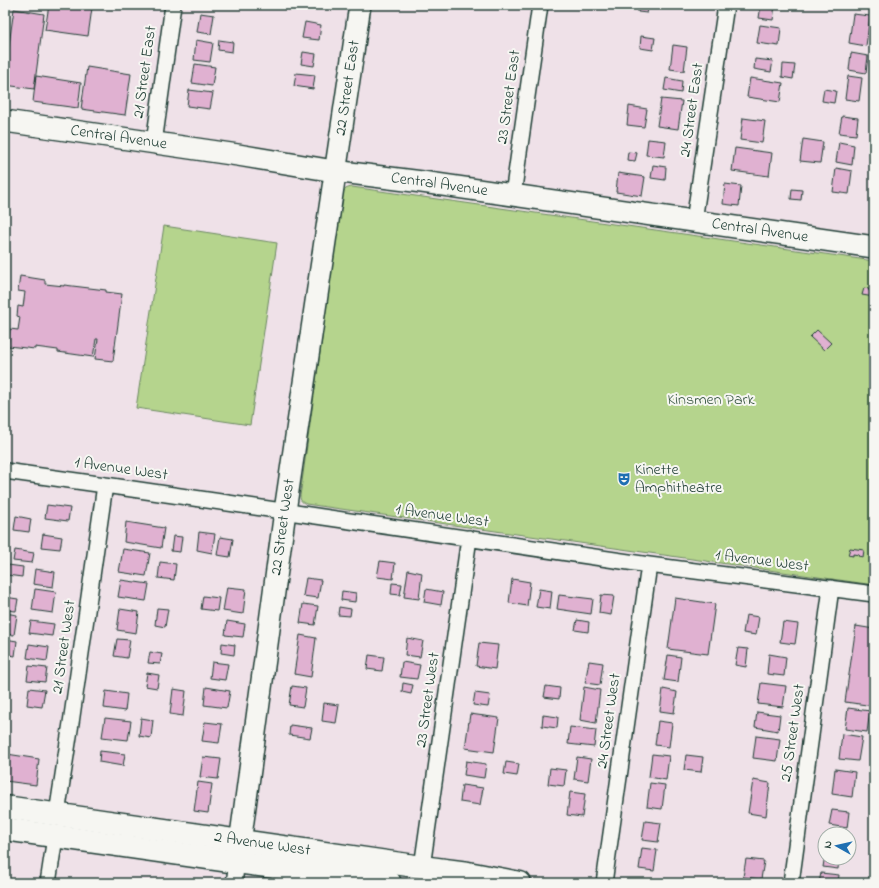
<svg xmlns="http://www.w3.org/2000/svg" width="879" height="888" font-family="'Indie Flower',sans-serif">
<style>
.green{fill:#b5d48d;stroke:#6a8860}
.building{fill:#e0b1d1;stroke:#1f3d34}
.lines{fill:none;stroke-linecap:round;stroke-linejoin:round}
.street-casing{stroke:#1f3d34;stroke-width:18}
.secondary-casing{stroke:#1f3d34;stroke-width:24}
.highway-casing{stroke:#1f3d34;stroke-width:25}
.street{stroke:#f6f6f2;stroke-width:15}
.secondary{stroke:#f6f6f2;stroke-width:21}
.highway{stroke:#f6f6f2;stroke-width:22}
.labels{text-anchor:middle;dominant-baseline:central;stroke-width:4;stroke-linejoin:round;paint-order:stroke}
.street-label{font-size:16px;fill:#1f3d34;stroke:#f6f6f2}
.park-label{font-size:16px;fill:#3d5b46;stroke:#f6f6f2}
.poi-label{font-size:16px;fill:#1f3d34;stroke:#f6f6f2;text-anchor:start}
</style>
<rect width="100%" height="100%" fill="#efe1e8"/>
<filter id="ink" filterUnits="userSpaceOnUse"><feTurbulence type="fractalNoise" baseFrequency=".025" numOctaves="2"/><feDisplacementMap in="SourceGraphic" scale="8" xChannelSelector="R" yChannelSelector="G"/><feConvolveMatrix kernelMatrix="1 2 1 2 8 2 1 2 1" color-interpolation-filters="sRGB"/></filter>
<g filter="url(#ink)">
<path class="green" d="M352,187L874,261V585L306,504C302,502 300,501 300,496L342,194C344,189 347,188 352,187Z
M164,226L277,243L250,425L136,408Z"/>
<path class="building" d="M49,5H68L92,8L88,36L45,30Z
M639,5H649L647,13L638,12Z
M761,5H775L773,20L759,18Z
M14,9L44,14L34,89L5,85V73Z
M200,13L214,15L211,34L197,32Z
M853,14L870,16L866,46L849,43Z
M305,22L321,25L319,40L302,38Z
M760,25L781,28L779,46L757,43Z
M641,36L655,38L653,50L640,48Z
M196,40L213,43L210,62L194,60Z
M219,40L233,42L232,52L218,50Z
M673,45L687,47L684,71L670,69Z
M303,52L316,54L314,66L301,64Z
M851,53L868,56L866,73L849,70Z
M755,59L773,61L771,72L754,69Z
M195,64L215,67L212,86L192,83Z
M783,64L795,65L793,79L782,77Z
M87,67L131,74L125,115L81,109Z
M296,73L315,75L313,89L294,86Z
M36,76L81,83L78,108L33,102Z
M848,76L862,78L859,101L845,99Z
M666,78L682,81L681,93L664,90Z
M750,78L783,83L780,102L747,97Z
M824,89L836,91L834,103L822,101Z
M189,90L213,93L210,109L187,106Z
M661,99L682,101L678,129L657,126Z
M629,106L647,109L644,127L627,125Z
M842,116L858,118L856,135L839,133Z
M743,118L765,121L762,143L740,140Z
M648,139L666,141L664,157L646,155Z
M803,139L823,142L820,163L800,161Z
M839,142L854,145L852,165L836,162Z
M735,148L772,153L769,176L732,171Z
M628,152L637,153L635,161L627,160Z
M653,165L666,167L665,180L651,178Z
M836,168L852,171L849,194L833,192Z
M618,173L645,177L642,196L616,192Z
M725,184L741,186L739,206L723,204Z
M792,189L802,190L801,200L791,199Z
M20,276L45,280V284L64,286V285L106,290V292L122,294L113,361L95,359L98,339H96L93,357L58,352V350L35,347V349L8,346L10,329L18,330L20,317L17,316L18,306L23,307L25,292L18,291Z
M864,288L869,289L868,290L874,291V290V297L862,295Z
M817,330L831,343L824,350L810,337Z
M47,505L70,508L68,521L45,518Z
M16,516L31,519L29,532L14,530Z
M126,522L164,528L161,548L124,542Z
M199,532L215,534L212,553L197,550Z
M43,534L62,537L60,549L41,547Z
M173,536L182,537L180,552L171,551Z
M220,537L233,539L230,557L217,555Z
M850,548L864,550L863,557L858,556L859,555L853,554V556L848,555Z
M123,549L150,553L146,576L119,572Z
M15,550L34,553L32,563L13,561Z
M380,561L395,563L393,579L377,577Z
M160,562L176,564L174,580L158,578Z
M8,565L23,567L22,577L7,575Z
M35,569L55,572L53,587L33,584Z
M408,570L422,573L419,599L404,597Z
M306,578L321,580L318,598L303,596Z
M512,579L530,582L527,606L509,603Z
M121,580L149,584L146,601L118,597Z
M392,583L402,584L400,595L391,594Z
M227,587L246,589L243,614L223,611Z
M35,589L56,592L53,613L32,610Z
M426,589L443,592L441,605L424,602Z
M539,589L552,591L550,609L536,607Z
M342,591L356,593L355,602L341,600Z
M559,595L593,599L591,614L557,609Z
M601,595L614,596L611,615L599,613Z
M203,596L219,598L217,611L201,609Z
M5,597L18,599L16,611L5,610Z
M675,598L715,604L708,654L668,649Z
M303,604L318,606L315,625L300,623Z
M339,607L351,609L350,616L338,615Z
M157,608L168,609L165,627L155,625Z
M120,609L139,612L136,633L117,630Z
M5,613L17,615L14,635L5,634Z
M746,615L759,617L756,635L743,633Z
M577,620L589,622L588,632L575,630Z
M31,621L54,624L52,636L29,633Z
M227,621L245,624L243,637L225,635Z
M783,622L798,624L795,644L780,642Z
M856,626L874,629V706L845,702Z
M300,635L316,638L311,677L294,674Z
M407,638L423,641L420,657L405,655Z
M5,639L17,641L15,656L5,654Z
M117,639L130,640L127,658L114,656Z
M222,643L235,645L234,655L221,653Z
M479,643L498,645L495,669L476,666Z
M29,644L49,647L47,661L27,658Z
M738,648L748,649L746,667L735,665Z
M150,652L162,654L160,664L148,663Z
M769,654L786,657L784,676L767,674Z
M369,655L384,657L382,671L367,669Z
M668,655L681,657L678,682L664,680Z
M589,661L603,663L600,685L585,683Z
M212,662L228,664L225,680L210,678Z
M402,662L420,665L417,679L400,677Z
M29,666L47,668L45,682L27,680Z
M147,673L159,675L157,688L145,686Z
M403,683L413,685L411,694L402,692Z
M761,683L786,686L783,707L758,704Z
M292,686L306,688L303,707L289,705Z
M546,686L560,688L559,699L544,697Z
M206,687L230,691L227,708L204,705Z
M584,687L600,690L596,723L580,720Z
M29,688L45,690L42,707L27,705Z
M173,689L186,691L183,716L170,714Z
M663,689L677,692L674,713L660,711Z
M106,691L127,694L125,711L104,708Z
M475,693L490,695L488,707L473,705Z
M324,703L339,705L336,723L322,721Z
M848,708L870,711L867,732L845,729Z
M757,712L780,715L778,731L755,727Z
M470,714L499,718L494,752L465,748Z
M543,715L558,717L557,728L542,726Z
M105,718L131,721L128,740L102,737Z
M141,718L153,720L151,738L139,736Z
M658,721L672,723L669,747L655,745Z
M205,722L222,724L219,743L202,741Z
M290,725L312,728L310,738L289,735Z
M570,727L596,730L594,747L568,744Z
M842,734L862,737L858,761L839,759Z
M756,736L780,739L777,761L753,758Z
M100,751L125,754L123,766L99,762Z
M7,754L39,759L36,785L5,781V771Z
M652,754L669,756L666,780L649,777Z
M686,755L703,757L701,772L684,770Z
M203,757L221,759L218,779L200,777Z
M577,757L591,759L588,781L574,779Z
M466,761L486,764L484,778L464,775Z
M506,762L519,764L517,776L504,774Z
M550,768L566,770L564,786L548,784Z
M835,769L855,772L852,797L832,794Z
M753,780L770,783L766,816L748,813Z
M198,782L212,784L208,813L194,811Z
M650,783L665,785L662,809L647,807Z
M462,785L483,788L480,805L460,802Z
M570,792L585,794L582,817L567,815Z
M832,810L849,812L847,828L829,825Z
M645,821L661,823L658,842L642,840Z
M642,848L657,850L654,871L639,869Z
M825,855V858H839L838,869L823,867Z
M746,859L764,861L761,879L743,877Z
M821,873L839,875L838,883H819Z"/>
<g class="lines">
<g class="street-casing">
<path id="street" d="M154,143L173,5
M513,195L540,5
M694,221L726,5
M5,471L105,485L649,565L874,594
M57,814L71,723L105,485
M422,867L469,538
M48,883L55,837
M234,883L237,862
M604,883L649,565
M791,883L831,588"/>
</g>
<g class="secondary-casing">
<g id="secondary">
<path id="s1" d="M5,121L238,155L334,171L422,182L874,247"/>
<path id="s2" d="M238,858L285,511L360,5"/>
</g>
</g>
<g class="highway-casing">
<g id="highway">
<path id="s3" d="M5,807L422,867L468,873L520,883"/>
<path d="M5,829L237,862L390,883"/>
</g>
</g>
<use href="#street" class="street"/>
<use href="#secondary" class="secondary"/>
<use href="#highway" class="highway"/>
</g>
</g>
<defs>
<g id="theatre-bare" transform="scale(1.08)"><path d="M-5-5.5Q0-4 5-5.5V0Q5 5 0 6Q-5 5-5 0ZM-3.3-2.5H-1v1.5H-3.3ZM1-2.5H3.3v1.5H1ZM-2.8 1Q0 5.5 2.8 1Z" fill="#1f6fb2" stroke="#f6f6f2" stroke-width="2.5" paint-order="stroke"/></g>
</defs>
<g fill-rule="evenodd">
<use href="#theatre-bare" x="624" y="479"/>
</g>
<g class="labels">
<g class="street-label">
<text transform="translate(145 72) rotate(-82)">21 Street East</text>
<text stroke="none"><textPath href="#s2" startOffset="778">22 Street East</textPath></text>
<text transform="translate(509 97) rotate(-82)">23 Street East</text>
<text transform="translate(692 110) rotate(-82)">24 Street East</text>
<text stroke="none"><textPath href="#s1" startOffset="115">Central Avenue</textPath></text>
<text stroke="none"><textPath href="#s1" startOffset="439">Central Avenue</textPath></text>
<text stroke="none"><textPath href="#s1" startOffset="763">Central Avenue</textPath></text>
<text transform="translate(121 469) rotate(8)">1 Avenue West</text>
<text transform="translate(442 516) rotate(8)">1 Avenue West</text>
<text stroke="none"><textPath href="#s2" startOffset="334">22 Street West</textPath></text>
<text transform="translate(762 561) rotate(7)">1 Avenue West</text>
<text transform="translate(64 647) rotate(-82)">21 Street West</text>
<text transform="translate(428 700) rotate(-82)">23 Street West</text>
<text transform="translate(609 721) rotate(-82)">24 Street West</text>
<text transform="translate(793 733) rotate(-82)">25 Street West</text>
<text stroke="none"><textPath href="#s3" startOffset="260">2 Avenue West</textPath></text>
</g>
<g class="park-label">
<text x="711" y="400">Kinsmen Park</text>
</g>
<g class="poi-label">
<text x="635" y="470">Kinette<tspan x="635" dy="18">Amphitheatre</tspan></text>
</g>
</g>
<rect width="879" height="888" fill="none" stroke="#f6f6f2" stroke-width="20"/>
<rect x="10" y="10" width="859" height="868" fill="none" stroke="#1f3d34" stroke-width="1.5" filter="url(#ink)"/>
<g transform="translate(837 846) rotate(278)"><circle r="19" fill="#f6f6f2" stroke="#a0aca6"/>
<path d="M0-3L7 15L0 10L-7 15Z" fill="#1f6fb2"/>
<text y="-6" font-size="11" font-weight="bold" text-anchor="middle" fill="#1f3d34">N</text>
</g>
</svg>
